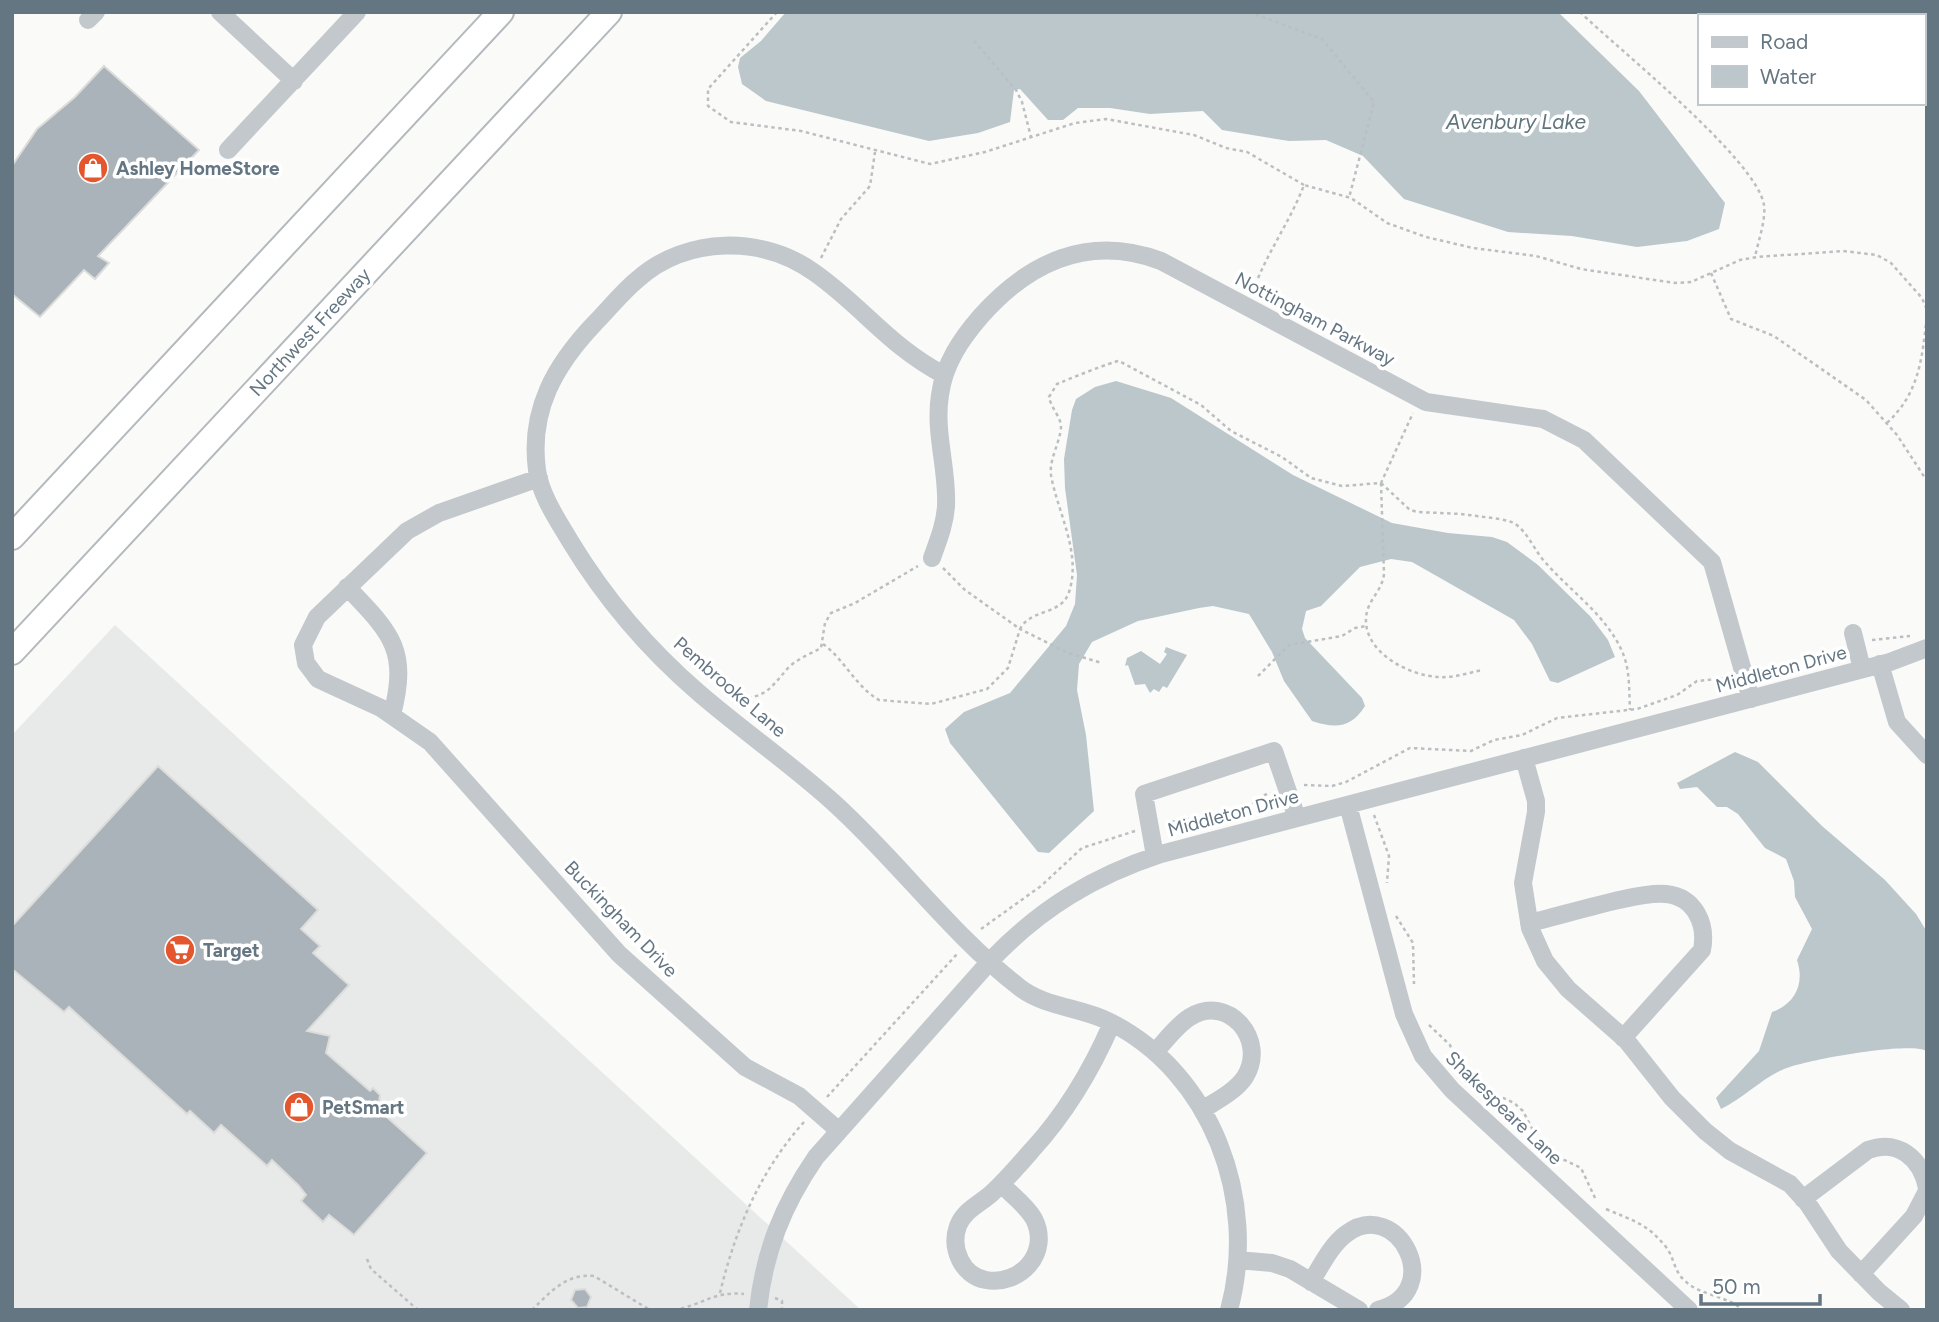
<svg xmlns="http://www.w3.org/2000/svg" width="1939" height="1322" font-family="Figtree,sans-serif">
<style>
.built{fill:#e8e9e9}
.water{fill:#bbc7cb}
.building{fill:#aab3b9;stroke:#dcdcda;stroke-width:2}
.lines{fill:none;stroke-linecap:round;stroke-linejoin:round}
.highway-casing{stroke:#b4b9bd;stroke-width:28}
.path{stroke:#bbbfc2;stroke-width:2.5;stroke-dasharray:3.5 3.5;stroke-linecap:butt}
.minor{stroke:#c3c8cc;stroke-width:18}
.highway{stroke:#fff;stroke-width:24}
.labels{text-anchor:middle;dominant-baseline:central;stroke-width:7;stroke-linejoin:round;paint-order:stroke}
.poi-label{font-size:19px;font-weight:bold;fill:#657683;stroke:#fff;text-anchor:start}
.street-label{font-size:19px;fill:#657683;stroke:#fff}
.water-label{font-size:21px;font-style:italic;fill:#60757c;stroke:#fff}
</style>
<rect width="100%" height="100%" fill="#fafaf8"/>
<path class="built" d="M115,625L861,1310H12V735Z"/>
<path class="water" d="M786,12H1558L1639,91L1725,203L1719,229L1687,241L1637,247L1572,236L1508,232L1404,199L1363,156L1326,140L1289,141L1222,130L1203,111L1150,114L1110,108H1078L1063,120H1048L1020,89L1014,90L1010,122L978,133L929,141L766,101L742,84L738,67L740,58L761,41Z
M1116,381L1171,398L1293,475L1392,523L1448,533L1492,537L1507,542L1538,565L1590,616L1608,640L1615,657L1558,683L1550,681L1532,644L1514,620L1412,562L1391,559L1360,567L1321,606L1306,611L1302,629L1305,638L1362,698L1365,706C1351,728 1336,729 1312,721L1284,681L1272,652L1249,614L1213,606L1199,608L1138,621L1092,642L1079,664L1077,690L1086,735L1094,811L1049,853L1038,852L950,743L945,729L964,712L1010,693L1066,626L1075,604L1077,575L1065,488L1064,459L1072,410L1076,399L1095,387Z
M1166,647L1187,655L1167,688L1163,686L1159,692L1154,689L1150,693L1145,684L1135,685L1128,665L1125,666L1127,658L1141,651L1160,664L1167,654L1164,652Z
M1735,752L1758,762L1822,826L1885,880L1916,914L1927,932V1051C1909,1041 1805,1060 1784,1069C1761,1079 1744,1098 1721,1109L1716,1098L1759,1051L1772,1012C1795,1004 1805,984 1797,960L1812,929L1795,897L1794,881L1786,859L1765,848L1738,814L1727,807H1717L1697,787L1680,789L1677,783Z"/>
<path class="building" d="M104,66L199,150L98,256L109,263L95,279L84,270L40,317L12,294V166L37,129L75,97Z
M158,766L318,910L301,929L320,946L313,953L349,985L307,1031L330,1036L326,1053L370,1091L373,1088L380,1095L378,1109L427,1153L354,1235L329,1215L323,1222L301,1201L306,1195L299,1186L272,1160L267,1166L221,1125L214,1133L190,1111L187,1114L69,1007L64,1012L12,969V926Z
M585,1289L591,1297L587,1307L578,1308L571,1300L575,1290Z"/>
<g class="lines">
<g class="highway-casing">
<path id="highway" d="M12,537L501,12
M12,652L609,12"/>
</g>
<path class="path" d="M777,12L708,89V106L731,122L801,131L930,164L985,152L1075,123L1106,119L1194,135L1226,148L1247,152L1304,185
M1249,12L1322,39L1374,102L1349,198
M1580,12C1618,49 1757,160 1764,205C1766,220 1758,242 1755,257
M974,41L1016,90L1022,102L1031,137
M821,258L841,219L870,186L875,152
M1711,273L1731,319L1774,336L1866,400L1897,435L1927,481
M1253,291C1266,254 1290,222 1304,185L1351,198L1387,223L1426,237L1473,248L1536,256L1581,269L1675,283L1691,282L1740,260L1757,257L1843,251L1877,255L1891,263L1922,298L1927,310
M1887,423C1920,392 1922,358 1927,315
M1381,483L1410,510L1418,512L1461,514L1500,519C1507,521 1513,521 1519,527C1530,537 1535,551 1545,562C1571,592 1609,617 1624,656C1630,673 1629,692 1630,710
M1381,483L1384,574C1382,592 1367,600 1366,618C1364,653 1410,676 1439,677C1454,678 1468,673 1482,670
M943,568L965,590L1020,629C1031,608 1061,616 1069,592C1082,553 1057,511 1051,475C1049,459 1060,443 1061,427C1061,417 1051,408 1049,397L1057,384C1066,380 1114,361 1119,361L1201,405L1231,431L1282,457L1311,478L1342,486L1381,483L1413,413
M1872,640L1910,636
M823,644C845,660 855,686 879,700L931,704L987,689L1008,668L1020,629L1068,653L1102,663
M1810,664L1839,650
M1758,670L1797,668
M1258,676L1289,645L1342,636L1355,628L1366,626
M734,699C766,698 769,690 788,668C797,659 810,654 821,648L825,623L831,613L855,603L918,566
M1304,785L1332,786L1346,782L1410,748L1471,751L1494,740L1522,735L1557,718L1637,709L1677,695L1697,681L1728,678
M1243,814L1258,799L1270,792
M1374,815L1389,856L1387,883
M1165,823L1200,817L1224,819
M1396,916L1413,943L1414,984
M981,929L1041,886L1082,848L1135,831
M1429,1025L1450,1045L1459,1071
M1471,1083L1514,1103L1523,1111L1543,1150L1581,1168L1596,1200
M827,1097L957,954
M1606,1209C1631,1220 1647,1223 1666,1247C1674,1257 1674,1271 1684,1280C1700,1296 1726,1295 1743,1310
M367,1259L371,1269L418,1310
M720,1293C735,1230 760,1171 804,1122
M775,1298L782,1301V1310
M532,1310C550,1292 567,1273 594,1276L650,1310
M674,1310C703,1305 713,1291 744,1294"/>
<path class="minor" d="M220,12L294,81
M88,20L96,12
M228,150L357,12
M944,375C889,346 863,307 815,273C763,235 687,236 638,279C622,292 609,309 595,323C555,365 529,410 537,470C541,496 557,519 570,541C604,597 649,650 699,693C743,731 791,764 834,803C898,861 950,933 1019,987C1044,1007 1080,1007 1108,1021C1212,1072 1259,1200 1229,1310
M539,478L439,513L407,531L317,617L303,645L306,663L318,679L381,708L430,742L619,954L745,1067L799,1096L838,1130
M932,558C938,541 945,524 946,506C948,469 934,433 940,395C944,364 961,339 981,316C1029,262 1089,234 1161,261L1426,402L1543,419L1584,440L1712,562L1751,699
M347,587C391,633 409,649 392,715
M1853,633L1862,669
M1880,664L1897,722L1927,755
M1524,758L1536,801V812L1523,883L1530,928L1545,961L1568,989L1626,1040L1672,1098L1705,1131L1730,1151L1790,1184L1808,1204L1839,1251L1879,1292L1901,1310
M1348,805L1404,1014L1423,1056L1452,1090L1689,1310
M1155,856L1144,794L1274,751L1297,818
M1529,923C1561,916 1638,891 1666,894C1695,897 1707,924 1702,950L1623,1038
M1156,1051C1166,1040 1177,1025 1190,1017C1228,993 1268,1040 1245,1077C1236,1091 1216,1101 1202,1110
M1001,1184C1012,1195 1027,1206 1034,1219C1051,1253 1020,1286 986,1280C962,1276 950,1248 958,1226C964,1210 980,1204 992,1193C1006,1180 1019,1165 1032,1150C1066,1113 1092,1069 1112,1023
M1803,1199L1868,1150C1898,1139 1921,1158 1927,1188
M1238,1260L1272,1263L1290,1269L1359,1310
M1861,1274L1914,1216L1927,1191
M1311,1282C1321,1266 1331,1245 1346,1234C1397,1195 1448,1292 1378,1310
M758,1310C764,1252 783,1205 816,1157L992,959C1041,908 1094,876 1161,854L1890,662L1927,648"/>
<use href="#highway" class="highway"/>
</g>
<defs>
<g id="shop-disc" transform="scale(1.575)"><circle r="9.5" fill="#e4572e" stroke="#fff"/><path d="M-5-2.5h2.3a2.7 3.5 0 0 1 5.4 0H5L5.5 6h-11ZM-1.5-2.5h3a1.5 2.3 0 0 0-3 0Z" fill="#fff"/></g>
<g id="supermarket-disc" transform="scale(1.575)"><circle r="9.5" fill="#e4572e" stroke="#fff"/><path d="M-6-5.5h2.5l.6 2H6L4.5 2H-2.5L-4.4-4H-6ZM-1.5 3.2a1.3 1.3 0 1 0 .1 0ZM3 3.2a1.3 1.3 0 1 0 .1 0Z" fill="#fff"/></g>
</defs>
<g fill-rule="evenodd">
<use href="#shop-disc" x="93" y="168"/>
<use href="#supermarket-disc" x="180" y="950"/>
<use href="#shop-disc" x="299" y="1107"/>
</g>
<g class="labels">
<g class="poi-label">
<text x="116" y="168">Ashley HomeStore</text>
<text x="203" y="950">Target</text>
<text x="322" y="1107">PetSmart</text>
</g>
<g class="street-label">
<text transform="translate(1315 319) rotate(28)">Nottingham Parkway</text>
<text transform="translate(310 332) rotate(-47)">Northwest Freeway</text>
<text transform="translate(1781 669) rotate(-15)">Middleton Drive</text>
<text transform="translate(730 687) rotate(41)">Pembrooke Lane</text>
<text transform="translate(1233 813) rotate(-15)">Middleton Drive</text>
<text transform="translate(621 919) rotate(46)">Buckingham Drive</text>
<text transform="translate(1504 1108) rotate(44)">Shakespeare Lane</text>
</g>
<g class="water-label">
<text x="1516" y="121">Avenbury Lake</text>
</g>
</g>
<rect width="1939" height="1322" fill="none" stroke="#657683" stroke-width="28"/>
<rect x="1698" y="14" width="228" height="91" fill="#ffffff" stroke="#c1c8cd" stroke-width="2"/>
<rect x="1712" y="37" width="35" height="10" fill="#c3c8cc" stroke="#c1c8cd" stroke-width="2"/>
<text x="1760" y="49" font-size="21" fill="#657683">Road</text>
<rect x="1712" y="66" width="35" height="21" fill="#bbc7cb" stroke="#c1c8cd" stroke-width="2"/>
<text x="1760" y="84" font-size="21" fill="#657683">Water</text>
<path d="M1701 1294v10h119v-10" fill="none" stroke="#657683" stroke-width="3.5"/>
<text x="1712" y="1294" font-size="21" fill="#657683" stroke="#ffffff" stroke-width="5" paint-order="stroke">50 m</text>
</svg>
